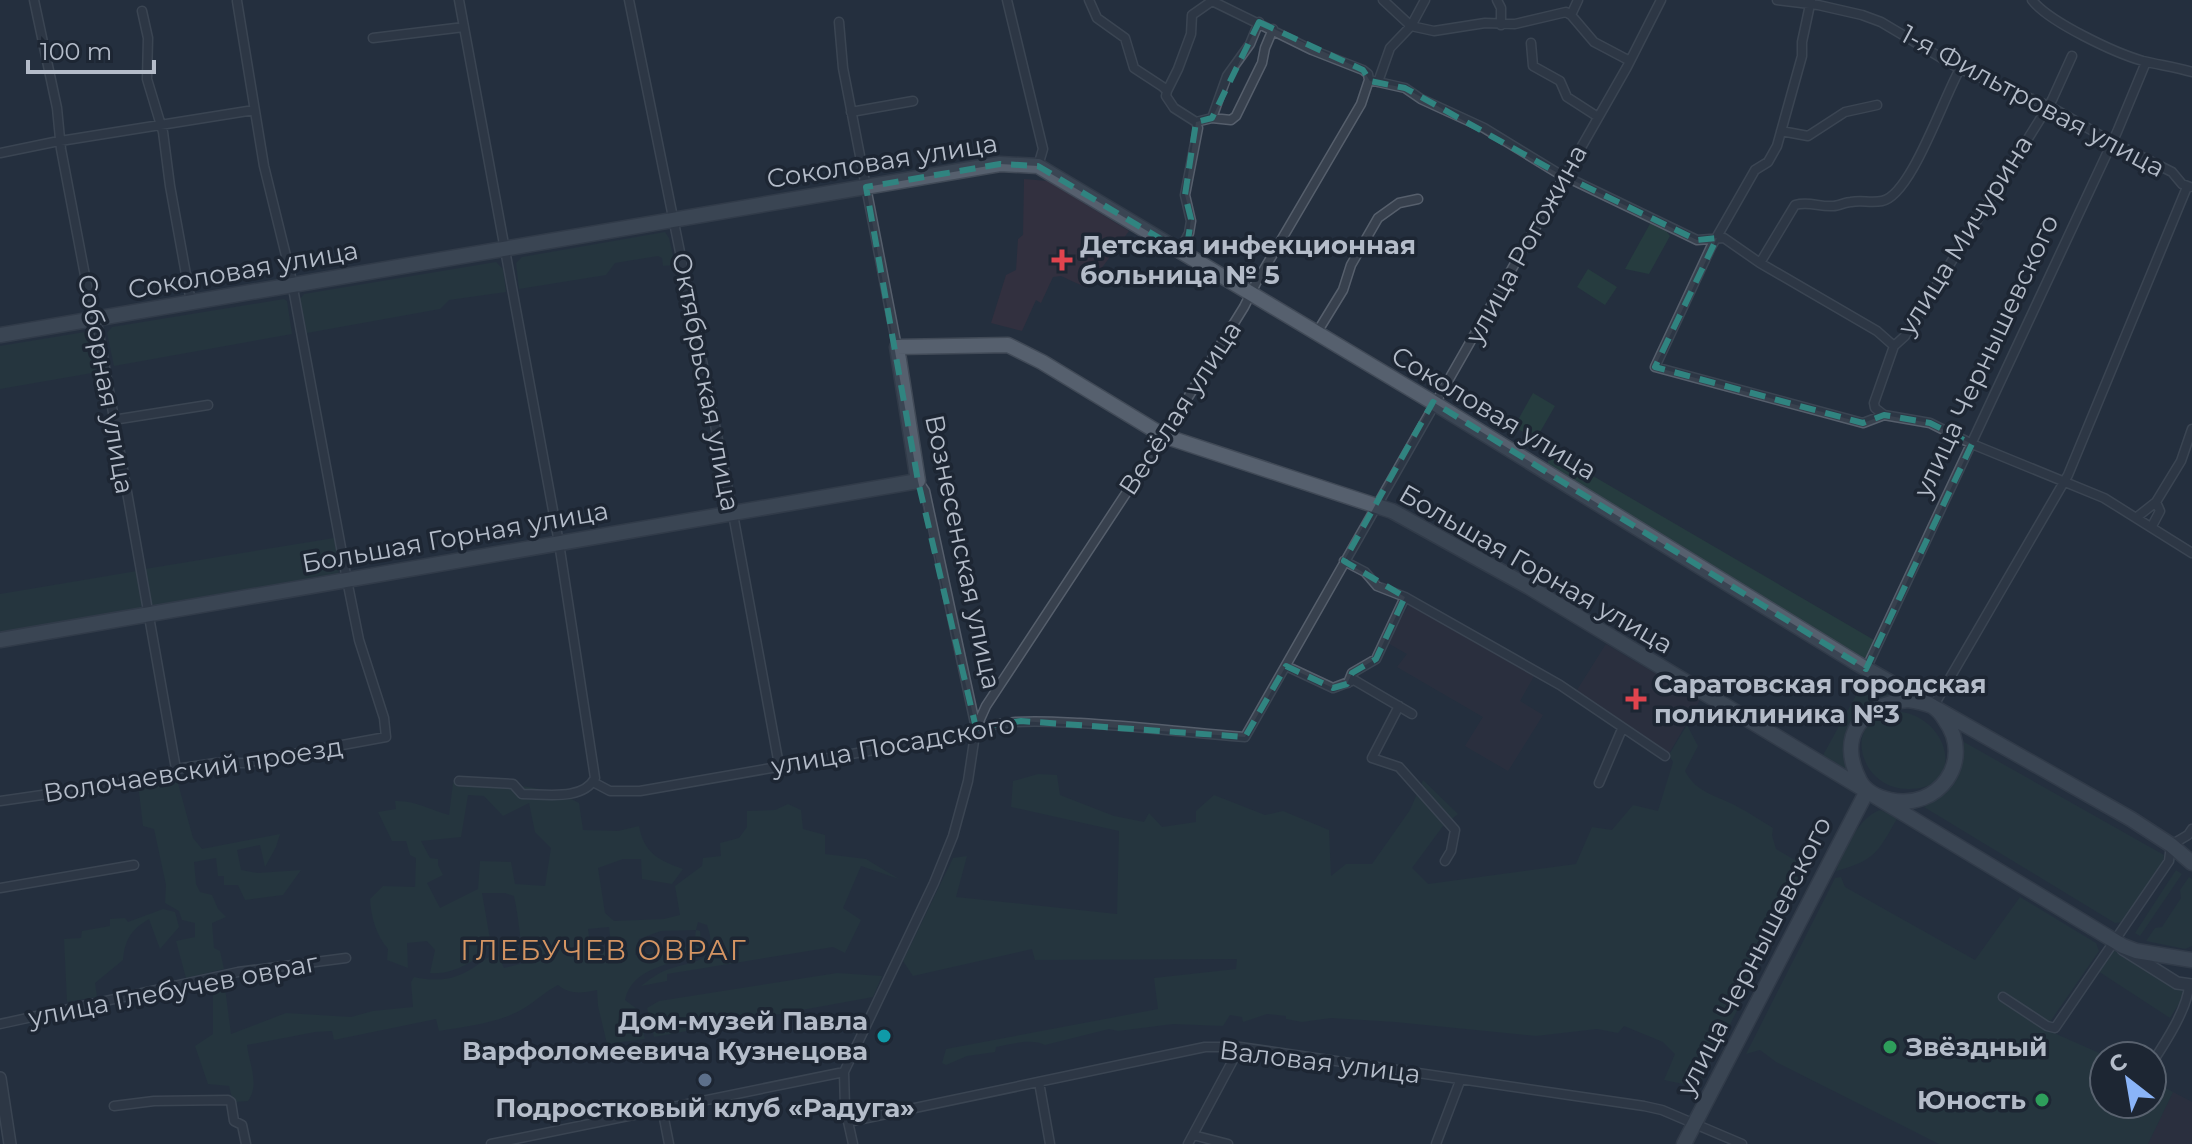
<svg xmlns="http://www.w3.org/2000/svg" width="2192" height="1144" font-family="Montserrat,sans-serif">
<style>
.medical{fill:#32303f}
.green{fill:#263c3f;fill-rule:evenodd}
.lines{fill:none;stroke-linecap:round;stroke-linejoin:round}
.minor-casing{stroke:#565f6c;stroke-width:11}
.tertiary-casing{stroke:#565f6c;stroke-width:14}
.primary-casing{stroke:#414a57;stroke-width:17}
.minor{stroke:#38414e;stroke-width:8}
.tertiary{stroke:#38414e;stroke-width:11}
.primary{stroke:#56606e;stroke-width:14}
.marked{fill:none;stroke:#308480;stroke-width:6;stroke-dasharray:16 10;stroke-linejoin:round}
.health-dot{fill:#e0444e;stroke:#1d2633;stroke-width:3}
.culture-dot{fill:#0f9aa8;stroke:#1d2633;stroke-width:3}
.leisure-dot{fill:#2e9e5b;stroke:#1d2633;stroke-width:3}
.service-dot{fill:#5c6f8a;stroke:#1d2633;stroke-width:3}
.labels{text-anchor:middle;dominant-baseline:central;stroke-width:7;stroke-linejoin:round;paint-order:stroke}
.street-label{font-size:26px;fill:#b4bcc9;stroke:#1d2633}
.poi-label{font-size:26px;font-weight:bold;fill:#b4bcc9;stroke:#1d2633;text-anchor:start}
.neighbourhood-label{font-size:28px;letter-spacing:2px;fill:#d59563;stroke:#1d2633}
</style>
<rect width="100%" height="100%" fill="#242f3e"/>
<path class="medical" d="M1024,179L1048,181L1129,231L1087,288L1061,276L1053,277L1041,303L1036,300L1022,331L991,323L1006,275L1016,270L1018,239L1023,235Z
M1410,604L1534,676L1520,701L1543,715L1508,771L1465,746L1483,717L1397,667L1407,654L1386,642Z
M1606,644L1700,700L1668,755L1572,698Z
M2173,1092L2192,1102V1144H2148Z"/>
<path class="green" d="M1651,222L1664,228L1670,236L1649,274L1625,269Z
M665,232L669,238L675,265L663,266L662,258L658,256L615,263L606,275L519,289L516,263L522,257Z
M496,262L503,269L506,292L449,300L440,309L307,333L300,299L304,294Z
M1588,269L1617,287L1605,305L1577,287Z
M284,299L287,301L292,334L114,366L107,333L112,327Z
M91,331L98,372L0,389V346Z
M1533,393L1555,406L1536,439L1514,427Z
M1552,452L1874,640L1866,657L1861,658L1548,466V459Z
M334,538L340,569L337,575L154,606L151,603L145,569Z
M137,571L142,604L140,608L0,633V594Z
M1865,679L1892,693L1890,696C1856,698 1834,738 1849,768L1847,772L1822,757Z
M1902,712C1951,720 1966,790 1908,789C1855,789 1840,710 1902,712Z
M1687,725L1698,746L1685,771C1697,794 1717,795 1738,807C1750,813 1761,821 1773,828L1772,835L1776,849L1800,863L1808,872L1698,1087L1664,1080L1675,1054L1663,1042L1624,1026L1618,1033L1597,1029L1536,1036L1395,1022L1331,1018L1302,1022L1286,1019V1016L1267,1014L1243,1022L1242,1017L1230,1015L1223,1026L1173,1024L1118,1031L1109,1029L1045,1045C1032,1038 1011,1044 996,1047L995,1052L967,1056L946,1065L942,1063L946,1049L1158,1009L1154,978L1236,969L1237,959L1035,960L1032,949L913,976L903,961L953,858L967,856L956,897L1117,914L1119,831L1011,807L1013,781L1038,774L1057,775L1060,795L1114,816L1144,822L1149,813L1162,827L1196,822V811L1214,795L1265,815L1283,811L1329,830L1331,876L1346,864H1372L1410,810L1423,780L1458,814L1443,826L1412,868L1428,884L1576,864L1592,827L1612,830L1633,805L1658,811L1673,762L1669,755Z
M1964,742L2164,855L2163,862L2122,922L2115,923L1924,807C1958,784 1961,783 1964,742Z
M176,776L193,838L202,849L280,834L276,847L265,867L260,845L237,850L241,870L258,873L301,870L283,895L245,900L238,885H224V876H218L216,858L194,862L196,884L200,892L212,895L218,909L226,917L212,923L214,948L220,951L224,969L186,978L176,941L195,937V923L182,920L179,911L165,903L166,885L154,829L143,826L138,784Z
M453,783C495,785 542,782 579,803L583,830L618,831L639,826C644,853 658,860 683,869L672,884L642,879L641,859H623L598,868L605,913L614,921L664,919L680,915L675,886L702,866L703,858L721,856L720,843L739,838L747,827V811L775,810L788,804L801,810L803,829L825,835V854L866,859L899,879L861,866L843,908L861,920L845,953L833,947L667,974V981L641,986C650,979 658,973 669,969C697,960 720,962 707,925L698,922L696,930L700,931L702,951C677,965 632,965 625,1000L637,1009L645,1039L607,1044L598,1006L597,990C582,993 570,995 558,985C546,991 537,1000 526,1007C501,1023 468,1026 439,1031L436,1019L334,1040L332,1031L315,1032L247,1045C249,1063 260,1085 248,1101L233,1102L229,1086L208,1084L195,1046L213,1034V985L217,981L224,980L231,1034L286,1013L351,1017L373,1011L413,1007L411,982L414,977C451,985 467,974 496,951L504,968L524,963C520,940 519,919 514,896L505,893H482L491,945C475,962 453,975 430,973L435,950L427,941L407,943L408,968L387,960L388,949C376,935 371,917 370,899L383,886L415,887L416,858L410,855L406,841H392L378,812L396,809L395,801C415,800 430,810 449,815ZM468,795L484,796L503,816L529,803L535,832L551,848L545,886L515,884L511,862L480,861L478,889L440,908L427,883L443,875L438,865V859L430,858L421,841L461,837ZM609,927L612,952L591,951L588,929ZM696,930L694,945L635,955L639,939L661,931Z
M1880,810L1898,817C1878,851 1877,860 1836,871C1844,850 1858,818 1880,810Z
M2176,870L2182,874L2140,936L2135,933Z
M1841,877L1845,887L1975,960L2020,897L2096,943L2099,951L2045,1029L2106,1056L2104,1104H2152V1080L2173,1092L2148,1144H1939L1776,1062L1760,1050L1746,1054L1832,884L1835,878Z
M2189,877L2192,879V946L2185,949L2146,941L2155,928L2162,927L2181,898L2180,890Z
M163,909L175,912L179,927L160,949L149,919C131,930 125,939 123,960L95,983L97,997L67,1002L64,939L81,938L82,931L110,926V919L125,918L128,922Z
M2114,949H2118L2137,965L2182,989L2183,997L2170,1018L2098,971Z
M837,973L882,976L873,997L654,1037L647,1008L659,1001Z"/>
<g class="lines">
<g class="minor-casing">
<path id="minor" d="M34,0L57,108L61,149L91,307L98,328L176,769
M459,0L559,543L595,778C583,801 546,794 522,794L513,784L459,781
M629,0L733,514L779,765
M1007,0L1043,149L1038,166
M1089,0L1097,18L1125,38L1134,68L1163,87L1167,91L1166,96L1174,108L1196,122
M1383,0L1411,26L1434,31L1485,23L1515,24L1566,12L1571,15
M1497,0L1501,8V25
M1777,0L1818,5L1862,15L1881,22L1960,69L2051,107L2112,142L2172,172L2182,184L2190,187
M1811,0L1802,42V56L1777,146L1768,162L1755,170L1711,247L1655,367L1863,423L1884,415L1930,423L1972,444L2104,498L2192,553
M2032,0C2049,22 2115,53 2143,61C2159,65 2176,67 2192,72
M1212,1L1312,50L1363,70L1368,74L1369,80L1405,88L1421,99L1484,128L1556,172L1697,240L1724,238L1760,263L1877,331L1894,346
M142,11L148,38L147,79L163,132L170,186L191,302
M1571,15L1594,42L1630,61
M1571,15L1578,0
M839,22L843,68L897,347
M373,38L464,27
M1531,43L1533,66L1560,81L1567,97L1598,117
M1378,82L1390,48L1411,26L1425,0
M1167,91L1178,69L1191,34L1192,15L1212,1
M851,112L913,101
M1212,118L1227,76L1250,44L1259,22
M1196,122L1212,118L1231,120L1236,116L1262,63L1265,48L1273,29
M1781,131L1808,136L1845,112L1877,105
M0,153L54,142L254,110
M1180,251L1189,233L1191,221L1185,195L1198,128L1196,122
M1760,263L1795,205C1809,201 1819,207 1833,206C1839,206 1845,202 1851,202C1861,200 1871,203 1882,201C1911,196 1944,96 1960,69
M1316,334L1343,290L1351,265L1378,218L1399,203L1418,199
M1884,415L1875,408L1874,403L1894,346L1905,336L2052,100L2072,56
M113,420L208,405
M2137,517L2156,502
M2152,526L2160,511L2156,502L2181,461L2192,429
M1344,561L1365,572L1377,586L1405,597L1560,685L1665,756
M1286,666L1333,688L1354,680L1412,714
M1866,669L2117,132L2146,62
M1348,683L1352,673L1376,659L1405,597
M1399,706L1372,758L1399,767L1455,830L1451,851L1445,861
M1933,707L2068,475L2187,187
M976,728L986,706L1169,428L1244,307L1256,283L1361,104L1369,80
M593,782L610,791H640L960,735C999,718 1038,721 1080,723C1135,726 1190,733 1245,737L1627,67L1661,0
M1599,783L1622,729
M0,801L132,782L176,769L216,763H244L386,737L384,718L359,640L347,580L290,272L264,166L237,1
M0,888L134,865
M2003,997L2047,1026L2055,1028L2169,861L2171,845L2188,835L2192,829
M0,1024L238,972L346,958
M2152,1063C2165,1043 2188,1008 2189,985
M1039,1082L1050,1144
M114,1106L154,1101L228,1100L231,1102L234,1121L242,1125L246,1144
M662,1108L669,1144
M848,1122L1205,1047H1240L1644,1106L1662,1110L1742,1144
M1193,1135L1228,1144
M491,1144L844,1072
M853,1144L845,1108L844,1072L934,883L953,836L968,781L976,728L925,491L918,481
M1188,1144L1240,1047
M1436,1144L1460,1081"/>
</g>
<g class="tertiary-casing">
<path id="tertiary" d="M2123,949L2177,983L2192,985
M0,1078L10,1144"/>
</g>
<g class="primary-casing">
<path id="primary" d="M0,335L1000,164L1038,166L1434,403L1858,664L2131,819L2171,845L2192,863
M0,640L918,481L897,347L1008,345L1042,362L1164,436L1392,511L1529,587L2123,946L2136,951L2192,960
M1908,700C1916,701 1925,703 1932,706C1937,709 1942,715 1945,720C1975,761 1938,811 1890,800C1877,797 1866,792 1860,781C1836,736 1863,704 1908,700Z
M1684,1144L1867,791"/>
</g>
<use href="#minor" class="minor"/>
<use href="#tertiary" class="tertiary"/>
<use href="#primary" class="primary"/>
</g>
<path d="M0 0H2192V1144H0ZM1259,22L1363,70L1370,81L1405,88L1556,172L1697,240L1717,238L1655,367L1863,423L1884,415L1930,423L1972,444L1866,669L1433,402L1344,561L1405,597L1376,659L1352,673L1347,684L1333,688L1286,666L1245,737L1021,721L976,728L918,481L866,187L1000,164L1038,166L1186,254L1191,219L1185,195L1196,122L1212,118Z" fill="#242f3e" fill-opacity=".55" fill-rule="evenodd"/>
<path class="marked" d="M1259,22L1363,70L1370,81L1405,88L1556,172L1697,240L1717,238L1655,367L1863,423L1884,415L1930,423L1972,444L1866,669L1433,402L1344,561L1405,597L1376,659L1352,673L1347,684L1333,688L1286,666L1245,737L1021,721L976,728L918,481L866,187L1000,164L1038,166L1186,254L1191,219L1185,195L1196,122L1212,118Z"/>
<g class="health-dot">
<path d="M1058 248h8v8h8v8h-8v8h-8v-8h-8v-8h8z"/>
<path d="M1632 687h8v8h8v8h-8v8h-8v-8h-8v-8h8z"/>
</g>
<circle class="culture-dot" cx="884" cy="1036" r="8"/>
<g class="leisure-dot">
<circle cx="1890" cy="1047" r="8"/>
<circle cx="2042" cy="1100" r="8"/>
</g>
<circle class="service-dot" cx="705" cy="1080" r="8"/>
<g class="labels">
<g class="street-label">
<text transform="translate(2033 101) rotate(28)">1-я Фильтровая улица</text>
<text transform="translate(882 161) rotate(-9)">Соколовая улица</text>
<text transform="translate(1965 235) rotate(-58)">улица Мичурина</text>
<text transform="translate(1526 244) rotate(-61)">улица Рогожина</text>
<text transform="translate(243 270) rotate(-10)">Соколовая улица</text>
<text transform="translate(1986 356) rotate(-65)">улица Чернышевского</text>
<text transform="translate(706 382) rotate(79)">Октябрьская улица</text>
<text transform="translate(106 384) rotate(80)">Соборная улица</text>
<text transform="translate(1180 408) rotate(-57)">Весёлая улица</text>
<text transform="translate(1494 413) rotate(31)">Соколовая улица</text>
<text transform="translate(455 537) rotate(-10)">Большая Горная улица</text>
<text transform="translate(963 552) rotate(78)">Вознесенская улица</text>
<text transform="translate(1536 569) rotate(30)">Большая Горная улица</text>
<text transform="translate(893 745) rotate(-10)">улица Посадского</text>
<text transform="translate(193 770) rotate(-9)">Волочаевский проезд</text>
<text transform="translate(1754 956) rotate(-63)">улица Чернышевского</text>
<text transform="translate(173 990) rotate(-11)">улица Глебучев овраг</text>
<text transform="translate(1320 1062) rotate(7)">Валовая улица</text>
</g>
<g class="poi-label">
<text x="1080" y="245">Детская инфекционная<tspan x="1080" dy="30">больница № 5</tspan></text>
<text x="1654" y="684">Саратовская городская<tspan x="1654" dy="30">поликлиника №3</tspan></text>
<text x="868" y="1021" text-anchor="end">Дом-музей Павла<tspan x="868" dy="30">Варфоломеевича Кузнецова</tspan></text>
<text x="1906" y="1047">Звёздный</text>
<text x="2026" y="1100" text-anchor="end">Юность</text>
<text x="705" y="1108" text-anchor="middle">Подростковый клуб «Радуга»</text>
</g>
<g class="neighbourhood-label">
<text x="604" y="950">ГЛЕБУЧЕВ ОВРАГ</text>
</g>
</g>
<g transform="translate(2128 1080) rotate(329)"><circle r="38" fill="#1d2633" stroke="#59626f" stroke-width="2"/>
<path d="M0-6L14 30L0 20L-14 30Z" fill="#8ab4f8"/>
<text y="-12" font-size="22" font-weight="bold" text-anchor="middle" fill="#b4bcc9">С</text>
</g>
<path d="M28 60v12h126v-12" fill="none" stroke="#b4bcc9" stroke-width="4"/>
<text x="40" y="60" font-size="24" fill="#b4bcc9" stroke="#1d2633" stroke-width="6" paint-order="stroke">100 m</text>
</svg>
